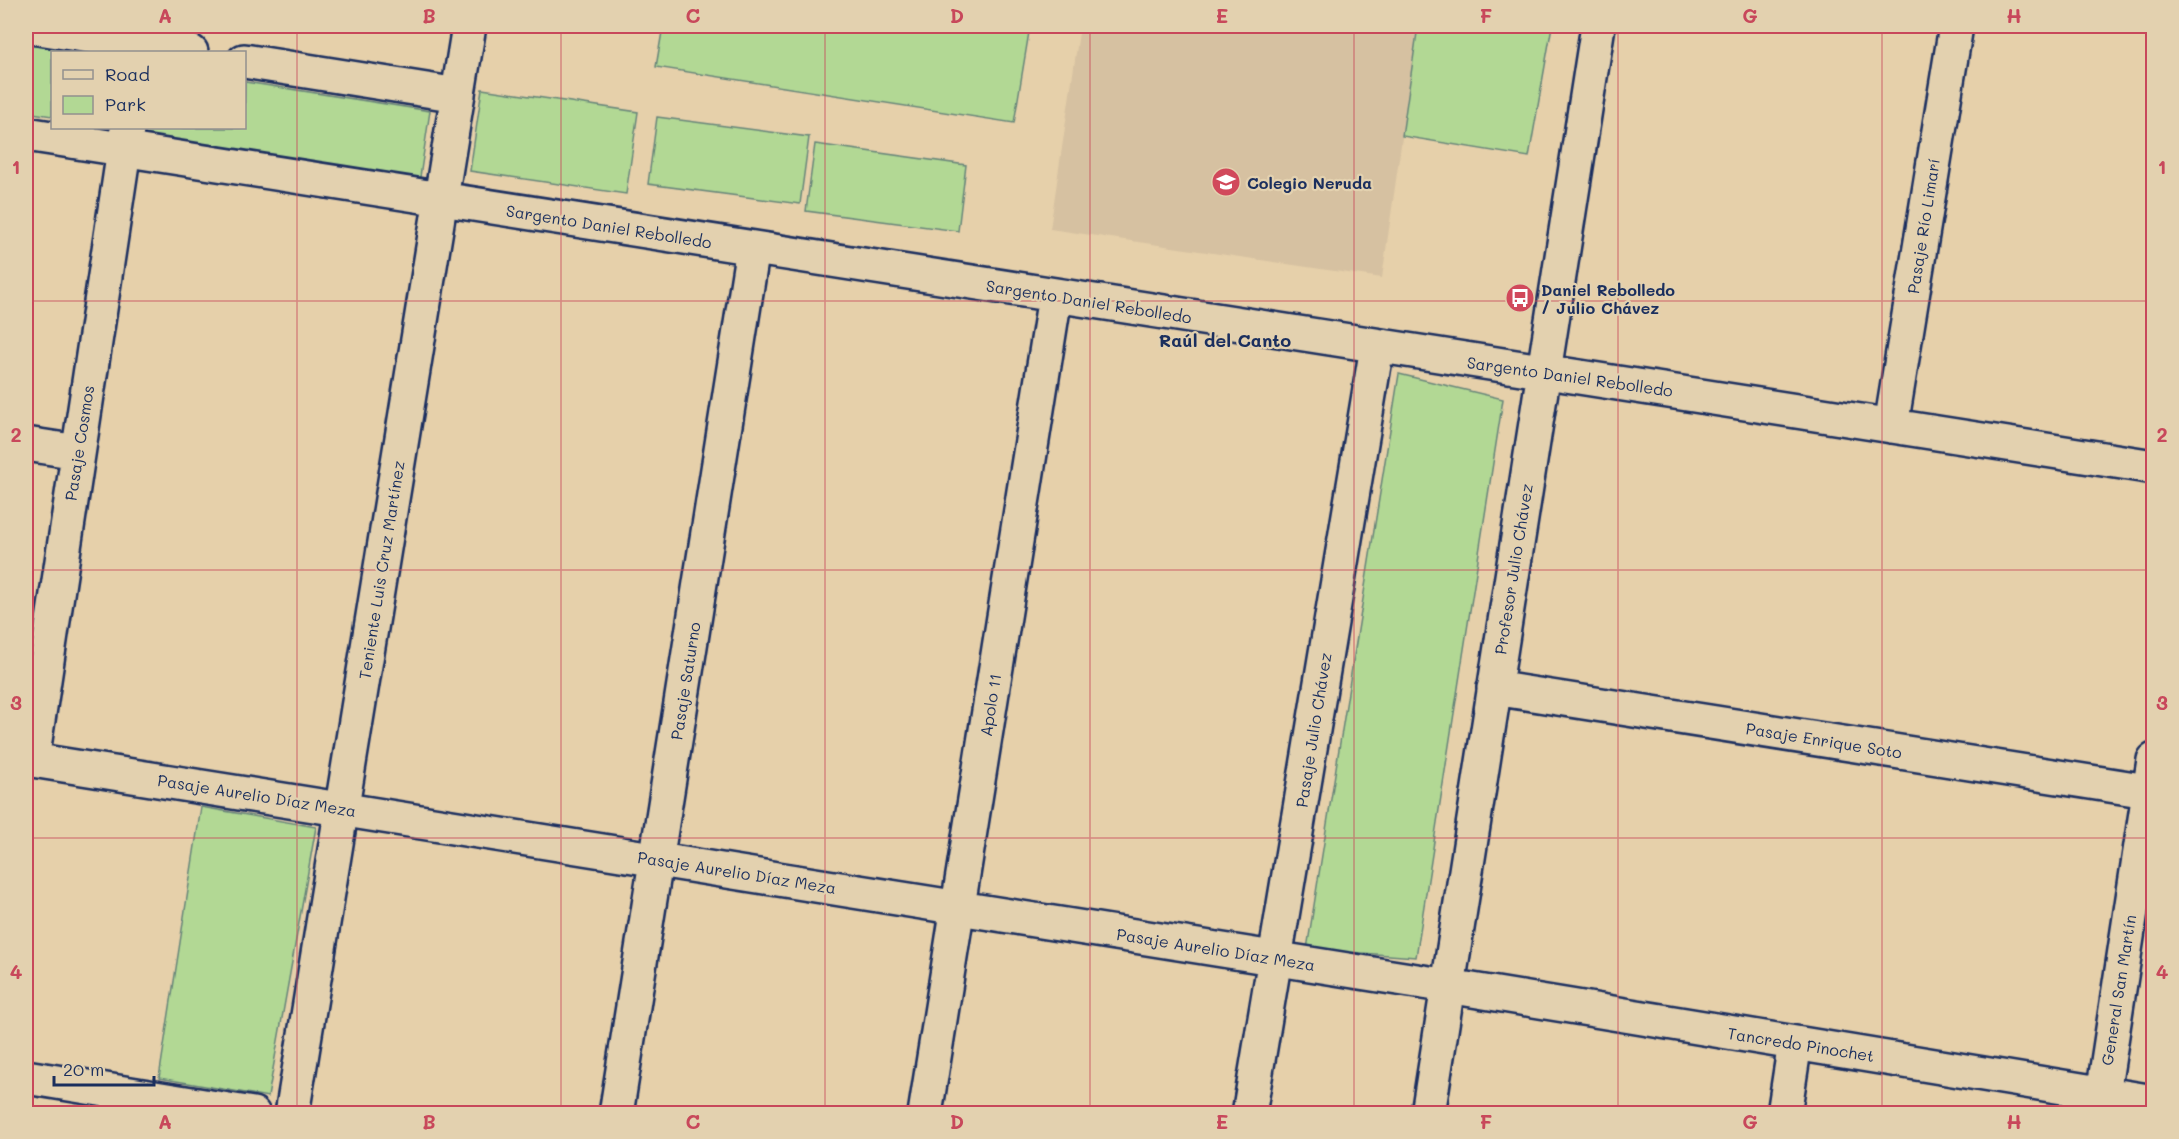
<svg xmlns="http://www.w3.org/2000/svg" width="2179" height="1139" font-family="Mali,sans-serif">
<style>
.built{fill:#d6c1a1}
.green{fill:#b2d894;stroke:#668479;stroke-width:1.5}
.lines{fill:none;stroke-linecap:round;stroke-linejoin:round}
.minor-casing{stroke:#1b2f5e;stroke-width:38}
.minor{stroke:#e3d1af;stroke-width:33}
.grid{fill:none;stroke:#c8485b;stroke-width:1.5;stroke-opacity:0.55}
.labels{text-anchor:middle;dominant-baseline:central;stroke-width:4.5;stroke-linejoin:round;paint-order:stroke}
.poi-label{font-size:16px;font-weight:bold;fill:#1b2f5e;stroke:#e3d1af;text-anchor:start}
.street-label{font-size:16px;fill:#1b2f5e;stroke:#e3d1af}
.neighbourhood-label{font-size:18px;font-weight:bold;fill:#1b2f5e;stroke:#e3d1af}
.neatline{fill:none;stroke:#c8485b;stroke-width:2}
.grid-label{font-size:20px;text-anchor:middle;font-weight:bold;fill:#c8485b}
</style>
<rect width="100%" height="100%" fill="#e6d0aa"/>
<filter id="ink" filterUnits="userSpaceOnUse"><feTurbulence type="fractalNoise" baseFrequency=".0167" numOctaves="2"/><feDisplacementMap in="SourceGraphic" scale="12" xChannelSelector="R" yChannelSelector="G"/><feConvolveMatrix kernelMatrix="1 2 1 2 8 2 1 2 1" color-interpolation-filters="sRGB"/></filter>
<g filter="url(#ink)">
<path class="built" d="M1080,26H1418L1382,278L1050,229Z"/>
<path class="green" d="M663,26H1030L1014,123L656,67Z
M1418,26H1552L1529,157L1402,136Z
M26,45L84,52H52V116L26,112Z
M245,82L430,111L418,190L143,148L146,128H244Z
M482,89L638,112L626,194L470,171Z
M657,117L809,137L800,204L648,184Z
M815,144L966,165L958,231L806,211Z
M1399,374L1503,399L1416,957L1307,949Z
M201,807L316,827L268,1097L159,1078Z"/>
<g class="lines">
<g class="minor-casing">
<path id="minor" d="M26,26L191,52
M244,61L458,95
M26,134L2154,467
M1891,426L1956,26
M26,444L78,452
M1494,688L2154,792
M26,759L1448,986L2154,1102
M32,760L127,130
M26,1077L253,1114
M292,1114L469,26
M616,1114L753,248
M925,1114L1055,296
M1249,1114L1377,347
M1428,1114L1598,26
M1784,1114L1795,1043
M2100,1114L2154,760"/>
</g>
<use href="#minor" class="minor"/>
</g>
</g>
<path class="grid" d="M297,26V1114M561,26V1114M825,26V1114M1090,26V1114M1354,26V1114M1618,26V1114M1882,26V1114M26,301H2154M26,570H2154M26,838H2154"/>
<defs>
<g id="school-disc" transform="scale(1.5)"><circle r="9.5" fill="#d1495b" stroke="#e3d1af"/><path d="M0-5L7-2L0 1L-7-2ZM-4 1L0 2.5L4 1V4Q0 6-4 4Z" fill="#fff"/></g>
<g id="bus-disc" transform="scale(1.5)"><circle r="9.5" fill="#d1495b" stroke="#e3d1af"/><path d="M-5-6H5V4H4V6H2V4H-2V6H-4V4H-5ZM-3.5-4V0h7V-4ZM-3.5 1.2v1.5H-2V1.2ZM2 1.2v1.5H3.5V1.2Z" fill="#fff"/></g>
</defs>
<g fill-rule="evenodd">
<use href="#school-disc" x="1226" y="182"/>
<use href="#bus-disc" x="1520" y="298"/>
</g>
<g class="labels">
<g class="poi-label">
<text x="1247" y="182">Colegio Neruda</text>
<text x="1541" y="289">Daniel Rebolledo<tspan x="1541" dy="18">/ Julio Chávez</tspan></text>
</g>
<g class="street-label">
<text transform="translate(609 226) rotate(9)">Sargento Daniel Rebolledo</text>
<text transform="translate(1923 226) rotate(-81)">Pasaje Río Limarí</text>
<text transform="translate(1089 301) rotate(9)">Sargento Daniel Rebolledo</text>
<text transform="translate(1570 376) rotate(8)">Sargento Daniel Rebolledo</text>
<text transform="translate(79 443) rotate(-81)">Pasaje Cosmos</text>
<text transform="translate(1513 569) rotate(-81)">Profesor Julio Chávez</text>
<text transform="translate(381 570) rotate(-81)">Teniente Luis Cruz Martínez</text>
<text transform="translate(685 681) rotate(-81)">Pasaje Saturno</text>
<text transform="translate(990 705) rotate(-81)">Apolo 11</text>
<text transform="translate(1313 730) rotate(-81)">Pasaje Julio Chávez</text>
<text transform="translate(1824 740) rotate(9)">Pasaje Enrique Soto</text>
<text transform="translate(257 795) rotate(9)">Pasaje Aurelio Díaz Meza</text>
<text transform="translate(737 872) rotate(9)">Pasaje Aurelio Díaz Meza</text>
<text transform="translate(1216 949) rotate(9)">Pasaje Aurelio Díaz Meza</text>
<text transform="translate(2118 990) rotate(-81)">General San Martín</text>
<text transform="translate(1801 1044) rotate(9)">Tancredo Pinochet</text>
</g>
<g class="neighbourhood-label">
<text x="1225" y="340">Raúl del Canto</text>
</g>
</g>
<rect width="2179" height="1139" fill="none" stroke="#e3d1af" stroke-width="66"/>
<rect x="51" y="51" width="195" height="78" fill="#e3d1af" stroke="#93908f" stroke-width="1.5"/>
<rect x="63" y="70" width="30" height="9" fill="#e3d1af" stroke="#93908f" stroke-width="1.5"/>
<text x="105" y="81" font-size="18" fill="#1b2f5e">Road</text>
<rect x="63" y="96" width="30" height="18" fill="#b2d894" stroke="#93908f" stroke-width="1.5"/>
<text x="105" y="111" font-size="18" fill="#1b2f5e">Park</text>
<path d="M54 1076v9h100v-9" fill="none" stroke="#1b2f5e" stroke-width="3"/>
<text x="63" y="1076" font-size="18" fill="#1b2f5e" stroke="#e3d1af" stroke-width="4.5" paint-order="stroke">20 m</text>
<rect x="33" y="33" width="2113" height="1073" class="neatline"/>
<g class="grid-label">
<text x="165" y="23">A</text>
<text x="429" y="23">B</text>
<text x="693" y="23">C</text>
<text x="957" y="23">D</text>
<text x="1222" y="23">E</text>
<text x="1486" y="23">F</text>
<text x="1750" y="23">G</text>
<text x="2014" y="23">H</text>
<text x="16" y="174">1</text>
<text x="2162" y="174">1</text>
<text x="16" y="442">2</text>
<text x="2162" y="442">2</text>
<text x="16" y="710">3</text>
<text x="2162" y="710">3</text>
<text x="16" y="979">4</text>
<text x="2162" y="979">4</text>
<text x="165" y="1129">A</text>
<text x="429" y="1129">B</text>
<text x="693" y="1129">C</text>
<text x="957" y="1129">D</text>
<text x="1222" y="1129">E</text>
<text x="1486" y="1129">F</text>
<text x="1750" y="1129">G</text>
<text x="2014" y="1129">H</text>
</g>
</svg>
